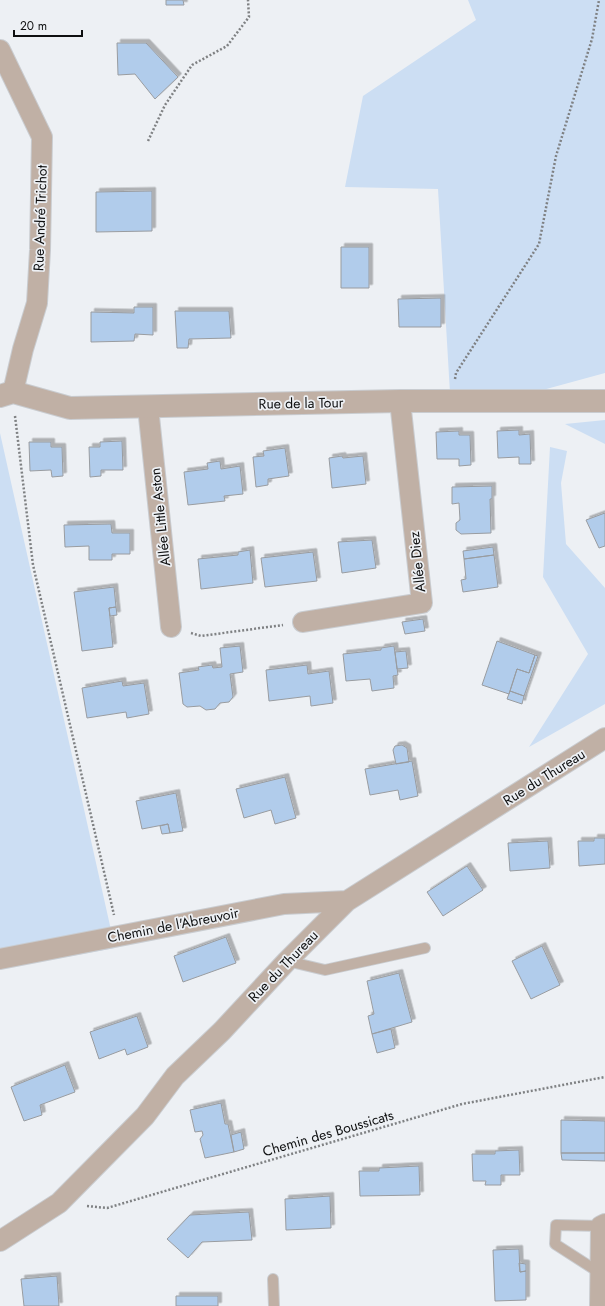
<svg xmlns="http://www.w3.org/2000/svg" width="605" height="1306" font-family="Jost,sans-serif">
<style>
.green{fill:#ccdef3}
.building{fill:#b1cceb;stroke:#999ca0;filter:url(#shadow)}
.lines{fill:none;stroke-linecap:round;stroke-linejoin:round}
.service-casing{stroke:#c9ccd0;stroke-width:12}
.minor-casing{stroke:#c9ccd0;stroke-width:22}
.tertiary-casing{stroke:#c9ccd0;stroke-width:24}
.path{stroke:#7f8183;stroke-width:2.5;stroke-dasharray:2 2;stroke-linecap:butt}
.service{stroke:#c0b0a5;stroke-width:10}
.minor{stroke:#c0b0a5;stroke-width:20}
.tertiary{stroke:#c0b0a5;stroke-width:22}
.labels{text-anchor:middle;dominant-baseline:central;stroke-width:3.5;stroke-linejoin:round;paint-order:stroke}
.street-label{font-size:14px;fill:#0e0f10;stroke:#edf0f4}
</style>
<defs>
<filter id="shadow"><feDropShadow dx="3.5" dy="-3.5" stdDeviation="0" flood-color="#0004"/></filter>
</defs>
<rect width="100%" height="100%" fill="#edf0f4"/>
<path class="green" d="M468,0H605V373L528,394L450,393L438,189L345,187L363,96L476,20Z
M605,420V444L565,424Z
M0,433L115,948L0,969Z
M550,447L567,451L561,483L566,544L605,588V704L529,747L588,654L543,577Z"/>
<path class="building" d="M166,0H183L184,5H166Z
M117,43H146L178,77L155,99L135,74L118,75Z
M152,191V231L96,232V192Z
M341,247H369V288H341Z
M441,298V327H399L398,299Z
M134,307H153V335L135,334L134,341L91,342V312L134,313Z
M175,311H229L231,338L189,339L188,348H177Z
M519,430V435L530,434L531,464H519V457L498,458L497,431Z
M459,431V435H470L471,465L459,466V459H437L436,432Z
M122,441L123,470H101V476L90,477L89,447H100V442Z
M29,442H51V447H62L63,476L52,477L51,470L30,471Z
M285,448L289,476L268,479V485L256,487L253,457L264,456L263,451Z
M342,456L343,458L363,456L366,484L332,488L329,458Z
M220,461L221,469L240,466L243,494L224,496L225,501L188,505L184,472L208,469L207,463Z
M492,486V499H490L491,533L461,534L456,530V523L460,520L459,503L452,504V487Z
M605,513V546L599,548L586,520Z
M111,524L112,533H130V554H112V560H89V546L65,547L64,525Z
M372,540L376,568L342,573L338,542Z
M493,547L494,555L464,559L463,551Z
M250,550L253,583L201,589L198,559L238,555V552Z
M313,552L317,581L265,587L261,558Z
M494,555L498,587L463,592L461,580L466,579L464,559Z
M114,587L116,607L109,608L113,647L82,651L74,592Z
M116,607L117,615L110,616L109,608Z
M423,619L425,631L405,634L402,622Z
M497,641L535,655L529,673L517,669L509,694L482,685Z
M240,646L243,672L230,674L233,697L229,702L220,703L215,709L206,710L200,706L187,707L183,704L179,673L199,670L198,667L212,665L213,668L222,667L220,648Z
M394,646L398,675L393,676L394,688L372,691L370,679L346,681L343,654L381,650V648Z
M406,651L408,668L397,669L395,652Z
M535,655L538,656L524,696L510,691L517,669L529,673Z
M307,665L308,674L329,671L333,703L311,706L310,696L269,701L266,670Z
M122,681L123,686L144,683L149,714L127,718L126,712L87,718L82,688Z
M510,691L524,696L522,704L507,699Z
M402,745L407,748L409,762L396,764L393,750L395,746Z
M412,761L418,796L400,800L398,790L370,795L365,769Z
M285,777L296,818L275,824L271,810L244,818L236,789Z
M176,793L183,831L170,833L168,824L142,829L136,801Z
M168,824L170,833L162,834L160,826Z
M594,838H605V864L579,866L578,841H594Z
M548,841L550,868L510,871L508,843Z
M467,866L483,890L443,916L427,892Z
M226,937L236,963L183,982L174,956Z
M542,946L560,985L531,999L512,961Z
M399,973L412,1022L372,1034L368,1016L374,1014L367,981Z
M137,1016L148,1047L127,1055L125,1049L99,1059L90,1032Z
M391,1029L395,1048L377,1053L372,1034Z
M65,1065L75,1092L40,1105L42,1115L24,1121L11,1087Z
M221,1103L225,1124H228L234,1152L205,1158L200,1139L203,1135L202,1131L195,1132L190,1110Z
M561,1120L605,1121V1153H561Z
M241,1132L244,1149L234,1152L231,1135Z
M519,1150L520,1175H501V1185H485L486,1181H473L472,1154H495V1151Z
M561,1153H605V1161L562,1160Z
M419,1166L420,1195L360,1196L359,1171H379V1168Z
M330,1196L331,1228L286,1230L285,1199Z
M249,1212L252,1240L202,1242L188,1258L167,1239L190,1215Z
M519,1249L520,1272L526,1271V1300L495,1301L493,1250Z
M519,1263L526,1264V1271L520,1272Z
M57,1276L59,1306H24L21,1279Z
M176,1296H218V1306H176Z"/>
<g class="lines">
<g class="service-casing">
<path id="service" d="M287,961L325,970L425,948
M600,1273L555,1244L556,1225L601,1226
M273,1279L274,1306"/>
</g>
<g class="minor-casing">
<path id="minor" d="M0,50L42,137L40,250L37,303L23,349L13,392
M148,407L171,627
M303,622L422,603L400,401
M0,959L284,904L347,901
M0,1241L59,1203L145,1116L175,1076L222,1031L287,961L347,901L605,738
M600,1306L601,1226L605,1224"/>
</g>
<g class="tertiary-casing">
<path id="tertiary" d="M0,396L13,392L70,408L400,401H605"/>
</g>
<path class="path" d="M148,141L165,105L192,65L227,46L249,17L248,0
M455,379L456,373L539,244L556,156L592,39L599,0
M15,416L33,565L114,915
M191,633L201,636L283,625
M87,1206L107,1208L462,1104L605,1077"/>
<use href="#service" class="service"/>
<use href="#minor" class="minor"/>
<use href="#tertiary" class="tertiary"/>
</g>
<g class="labels">
<g class="street-label">
<text transform="translate(40 218) rotate(-88)">Rue André Trichot</text>
<text transform="translate(301 403) rotate(-1)">Rue de la Tour</text>
<text transform="translate(160 517) rotate(-96)">Allée Little Aston</text>
<text transform="translate(417 562) rotate(-96)">Allée Diez</text>
<text transform="translate(544 777) rotate(-32)">Rue du Thureau</text>
<text transform="translate(173 925) rotate(-11)">Chemin de l'Abreuvoir</text>
<text transform="translate(283 966) rotate(-46)">Rue du Thureau</text>
<text transform="translate(328 1133) rotate(-16)">Chemin des Boussicats</text>
</g>
</g>
<path d="M14 30v6h68v-6" fill="none" stroke="#0e0f10" stroke-width="2"/>
<text x="20" y="30" font-size="12" fill="#0e0f10" stroke="#edf0f4" stroke-width="3" paint-order="stroke">20 m</text>
</svg>
